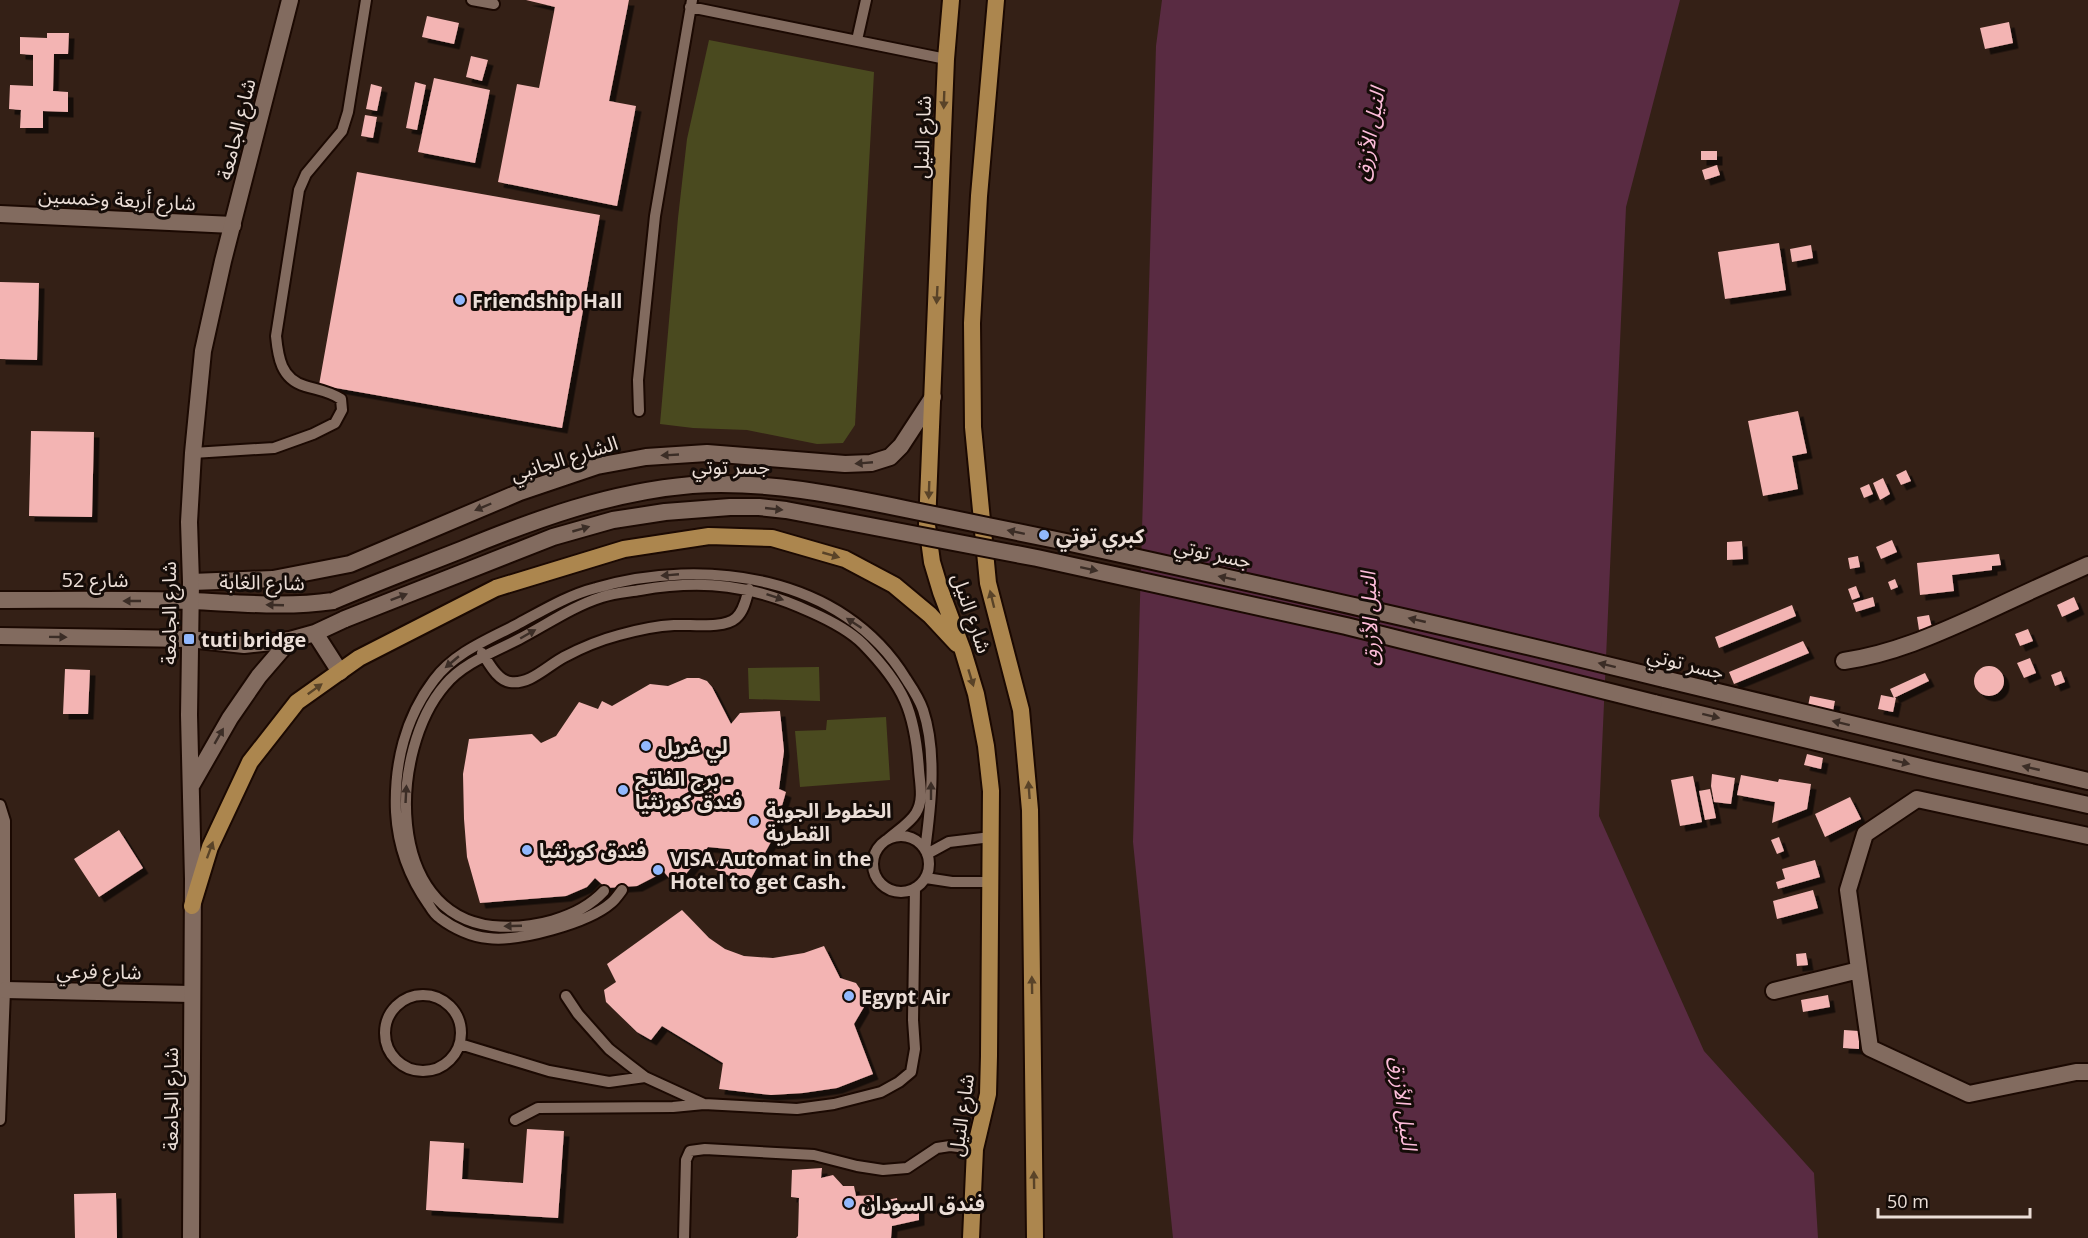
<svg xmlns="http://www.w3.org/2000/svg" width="2088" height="1238" font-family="'Open Sans','Noto Sans Arabic',sans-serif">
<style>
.green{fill:#4a4a1f}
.water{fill:#592b42}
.building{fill:#f3b4b3;filter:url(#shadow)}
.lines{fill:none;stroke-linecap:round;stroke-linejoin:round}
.service-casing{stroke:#1b0902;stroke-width:14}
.minor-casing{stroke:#1b0902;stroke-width:20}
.tertiary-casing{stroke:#1b0902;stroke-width:20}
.secondary-casing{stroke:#1b0902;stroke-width:20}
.primary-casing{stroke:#1b0902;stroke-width:20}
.service{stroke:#826b5f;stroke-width:10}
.minor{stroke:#826b5f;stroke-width:16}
.tertiary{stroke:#826b5f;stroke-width:16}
.secondary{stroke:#826b5f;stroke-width:16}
.primary{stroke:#ac864e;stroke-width:16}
.tertiary-bridge-casing{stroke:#1b0902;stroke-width:20;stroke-linecap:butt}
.tertiary-bridge{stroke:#826b5f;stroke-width:16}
.oneway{fill:#594328}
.oneway2{fill:#3b2d26}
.poi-dot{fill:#91b8fd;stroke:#150c08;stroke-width:2}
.labels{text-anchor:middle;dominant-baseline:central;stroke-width:6;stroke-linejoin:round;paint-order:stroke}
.street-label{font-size:20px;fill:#ebded7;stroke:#150c08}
.poi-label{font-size:20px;font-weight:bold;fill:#ebded7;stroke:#150c08;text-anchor:start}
.water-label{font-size:21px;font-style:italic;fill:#fdbcd9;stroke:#150c08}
</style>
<defs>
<filter id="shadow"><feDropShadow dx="5.5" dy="5.5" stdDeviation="0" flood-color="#0009"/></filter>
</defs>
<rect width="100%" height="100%" fill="#342016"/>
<path class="green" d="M709,40L874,72L855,425L843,443L817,444L747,430L693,428L660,424L678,218L687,139Z
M819,667L820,701L749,699L748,668Z
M886,717L890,780L800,787L795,731L826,730L827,720Z"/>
<path class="water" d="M1162,0H1680L1626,207L1599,816L1704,1051L1814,1173L1818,1238H1173L1133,842L1156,46Z"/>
<path class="building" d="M526,0H629L609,101L636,106L617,206L498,182L517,84L539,88L555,7Z
M427,16L459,23L454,44L422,37Z
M2009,22L2013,43L1985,49L1980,28Z
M47,33H69L68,54H54L53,91L68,92V112L43,111V128H20L21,110L9,109L10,85L33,86V55L20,54V37L47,38Z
M471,56L488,60L482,81L466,77Z
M434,78L490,90L475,163L418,152Z
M415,82L426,85L417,130L406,128Z
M371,84L382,87L377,111L366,109Z
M365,115L377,117L373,138L361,136Z
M1701,151H1717V160H1701Z
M1717,165L1720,175L1705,180L1702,170Z
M357,172L600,215L562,428L319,385Z
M1779,243L1786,290L1725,299L1718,252Z
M1811,245L1813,258L1792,262L1790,249Z
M0,282L39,283L37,360L0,359Z
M1798,411L1807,453L1792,456L1798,489L1763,496L1748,421Z
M31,431L94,432L92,517L29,516Z
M1906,470L1911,481L1901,485L1896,475Z
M1883,478L1890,494L1880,500L1873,483Z
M1869,484L1873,494L1864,498L1860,488Z
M1892,540L1897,552L1881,559L1876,547Z
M1742,541L1743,559L1727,560V542Z
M1999,554L2001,565L1992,566V570L1952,575L1954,591L1920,595L1917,563Z
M1858,556L1860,567L1850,569L1848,558Z
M1895,579L1898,587L1891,590L1888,582Z
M1856,586L1860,597L1852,600L1848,589Z
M1873,597L1875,606L1856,612L1853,603Z
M2074,597L2079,609L2062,617L2057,605Z
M1792,605L1796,616L1719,648L1715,637Z
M1929,615L1932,628L1919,630L1917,617Z
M2028,629L2033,641L2020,646L2015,634Z
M1803,641L1809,653L1734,684L1729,672Z
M2030,658L2036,673L2024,678L2017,663Z
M1974 681a15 15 0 1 1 30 0a15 15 0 1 1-30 0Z
M65,669L90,670L88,714H63Z
M2061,671L2065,682L2055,686L2051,675Z
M1925,673L1929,681L1894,698L1890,689Z
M687,678H699L707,681L712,687L731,724L740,713L780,711L784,751L779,789L786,792L772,840L748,884L712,868L728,849L708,847L676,886L664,872L637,886L606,888L595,878L587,887L566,896L480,903L467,857L464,819L463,774L469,739L532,734L541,743L556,736L579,702L598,709L602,701L612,706L650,684L668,686Z
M1881,695L1896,698L1893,712L1878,709Z
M1810,696L1835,701L1833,711L1808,706Z
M1807,754L1823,758L1821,769L1804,765Z
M1712,774L1735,778L1731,804L1714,802L1711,786Z
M1741,775L1778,782L1779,779L1811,784L1807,809L1772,823L1775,802L1737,795Z
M1693,776L1702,822L1680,826L1671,780Z
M1710,789L1716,818L1705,820L1699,791Z
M1850,797L1861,819L1825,837L1815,814Z
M119,830L143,868L99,897L74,859Z
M1779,837L1784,851L1777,854L1771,840Z
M1815,860L1820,877L1778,889L1776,882L1785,879L1782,869Z
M1813,890L1818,908L1777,919L1773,901Z
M682,910L709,938L725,949L744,956L773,958L804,953L824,946L840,978L856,983L862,992L864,1007L854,1024L873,1074L837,1088L803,1093L771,1095L719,1089L723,1063L662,1026L651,1040L637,1032L606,1002L604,990L616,982L607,964Z
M1806,953L1808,965L1797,966L1796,954Z
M1828,995L1830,1007L1803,1012L1801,1000Z
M1844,1030L1859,1031V1049L1843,1048Z
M527,1129L564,1131L558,1218L426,1210L430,1141L464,1143L462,1179L523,1183Z
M822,1168L821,1178L833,1175L843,1186H854L856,1196L875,1195L877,1202L897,1198L898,1206L919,1204V1220L892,1226L891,1238H796L798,1236L799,1198L791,1197L792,1170Z
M116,1193L117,1238H75L74,1194Z"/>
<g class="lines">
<g class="service-casing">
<path id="service" d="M472,0L494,4
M690,7L946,59
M857,40L866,0
M639,411L638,380L655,216L692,0
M193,453L274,448L313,434L335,423L342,410L341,399C329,391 318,390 305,386C281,379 278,357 276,336L299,190L306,174L342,131L348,112L366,0
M482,653C489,663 497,680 510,682C530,685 547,666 564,657C581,648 600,640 619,635C637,630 655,626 674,625C691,624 724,629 736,618C744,611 746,599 749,589
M0,805L5,821V990L0,1120
M873 864a28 28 0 1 1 56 0a28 28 0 1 1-56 0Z
M927,854L949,842L991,837
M926,878L952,882H990
M622,890C619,894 615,900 611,903C588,923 518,942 488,938C472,937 453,928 440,918C435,915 432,910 429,905C409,877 398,847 396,812C394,765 405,718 434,680C454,653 487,640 516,625C542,611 568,595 596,588C704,557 843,575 906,679C912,688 919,698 923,710C937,752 931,806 925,850
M604,891C578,919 530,930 492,926C384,913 389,750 445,685C463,663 494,652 519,639C546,625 573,606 602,597C614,593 628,592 640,590C704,579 753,585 811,612C829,620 849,630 863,644C904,686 915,711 919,770C920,784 924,800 916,813C910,823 897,831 888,839
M385 1033a38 38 0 1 1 76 0a38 38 0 1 1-76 0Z
M566,996L578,1014L609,1049L628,1064L645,1077L704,1104L797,1109L834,1104L881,1092L899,1082L911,1072L915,1049L913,1020L915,888
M460,1044L549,1071L609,1082L645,1077
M515,1120L538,1108L673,1107L704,1104
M684,1238L686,1160L690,1151L705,1149L814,1155L857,1166L883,1170L907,1168L937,1148L950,1146L975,1149"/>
</g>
<g class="minor-casing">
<path id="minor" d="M0,214L233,225
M1844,661C1892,654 1935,635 1979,615C2015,598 2052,581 2088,565
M2088,836L1917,799L1865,834L1848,890L1870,1048L1969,1094L2076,1072H2088
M5,990L191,994
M1774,991L1859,970"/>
</g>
<g class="tertiary-casing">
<path id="tertiary" d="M191,582L273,579L350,564L520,492L597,466L646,457L707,453L845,464L871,463L890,457L901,446L933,397
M0,600C64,600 128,599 192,601C239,603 286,608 333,601
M315,633L340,672
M0,636L189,639L244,645L290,640L315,633L345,619
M1664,679L2088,781
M1654,703L1933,770L2088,805"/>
</g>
<g class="secondary-casing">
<path id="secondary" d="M191,786L230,718L259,676L290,640
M191,1238L193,879L189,715L191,582L189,522L193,453L203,351L223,261L290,0"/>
</g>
<g class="primary-casing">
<path id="primary" d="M951,0L946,59L927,525L932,562L941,592L963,651L976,694L986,746L991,791L989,1056L988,1094L975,1149L971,1238
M996,0L979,196L972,323L973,427L988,583L1021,710L1030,810L1035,1238
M192,906L210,847L250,762L297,702L359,658L496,588L624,549L709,536L772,538L845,559L894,585L930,615L957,644"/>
</g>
<use href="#service" class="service"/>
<use href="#minor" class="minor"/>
<use href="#tertiary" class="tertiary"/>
<use href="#secondary" class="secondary"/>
<use href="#primary" class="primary"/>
<g class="tertiary-bridge-casing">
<path id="tertiary-bridge" d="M333,601C375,583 418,567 461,550C536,519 610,492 692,485C766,480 838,495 910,510C962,521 1014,531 1066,542C1266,586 1465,630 1664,679
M345,619L553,537L613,520L665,512L730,507H759L786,510L1037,558L1346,626L1654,703"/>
</g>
<use href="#tertiary-bridge" class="tertiary-bridge"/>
</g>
<defs><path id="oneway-solid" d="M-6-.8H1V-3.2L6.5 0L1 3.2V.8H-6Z" transform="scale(1.5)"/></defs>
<g class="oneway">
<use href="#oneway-solid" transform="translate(944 100) rotate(92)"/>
<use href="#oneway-solid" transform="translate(937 295) rotate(93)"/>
<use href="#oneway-solid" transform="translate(929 490) rotate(92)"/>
<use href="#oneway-solid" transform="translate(831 555) rotate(16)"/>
<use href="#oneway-solid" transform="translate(992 599) rotate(-104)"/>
<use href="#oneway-solid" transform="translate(971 678) rotate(73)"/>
<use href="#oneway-solid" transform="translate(315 689) rotate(-36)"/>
<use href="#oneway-solid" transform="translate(1029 790) rotate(-94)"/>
<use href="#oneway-solid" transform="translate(210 850) rotate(-70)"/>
<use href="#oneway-solid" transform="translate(1032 985) rotate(-91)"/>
<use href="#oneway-solid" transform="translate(1034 1180) rotate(-91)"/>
</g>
<g class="oneway2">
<use href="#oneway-solid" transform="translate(670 455) rotate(177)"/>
<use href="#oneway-solid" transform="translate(864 463) rotate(175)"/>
<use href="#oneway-solid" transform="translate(483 507) rotate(157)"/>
<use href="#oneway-solid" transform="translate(774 509) rotate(6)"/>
<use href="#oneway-solid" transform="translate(581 529) rotate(-16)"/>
<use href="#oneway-solid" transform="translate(1016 532) rotate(-168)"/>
<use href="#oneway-solid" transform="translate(1089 569) rotate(12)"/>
<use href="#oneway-solid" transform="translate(670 575) rotate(175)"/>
<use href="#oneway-solid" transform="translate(1227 578) rotate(-168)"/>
<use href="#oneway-solid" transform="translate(399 597) rotate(-21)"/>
<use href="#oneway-solid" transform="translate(775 597) rotate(19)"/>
<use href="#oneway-solid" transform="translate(132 601) rotate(-180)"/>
<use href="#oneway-solid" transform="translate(275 605) rotate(-178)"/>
<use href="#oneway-solid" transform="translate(1417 620) rotate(-167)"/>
<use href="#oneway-solid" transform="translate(854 623) rotate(-147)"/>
<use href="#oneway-solid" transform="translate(528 634) rotate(-30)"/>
<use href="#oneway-solid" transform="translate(58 637) rotate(1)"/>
<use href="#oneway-solid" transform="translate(452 662) rotate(140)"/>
<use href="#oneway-solid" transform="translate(1607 665) rotate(-166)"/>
<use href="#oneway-solid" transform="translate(1711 716) rotate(14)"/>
<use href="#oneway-solid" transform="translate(1841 723) rotate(-166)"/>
<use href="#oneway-solid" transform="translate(219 736) rotate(-60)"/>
<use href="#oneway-solid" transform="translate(1901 762) rotate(14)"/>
<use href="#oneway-solid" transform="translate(2031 768) rotate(-167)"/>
<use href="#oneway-solid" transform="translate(931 791) rotate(-90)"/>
<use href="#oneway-solid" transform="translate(406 794) rotate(-87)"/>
<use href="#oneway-solid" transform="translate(513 926) rotate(178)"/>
</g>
<g class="poi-dot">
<circle cx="460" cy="300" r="6"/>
<circle cx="1044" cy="535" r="6"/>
<rect x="183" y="633" width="12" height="12" rx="3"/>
<circle cx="646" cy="746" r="6"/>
<circle cx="623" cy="790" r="6"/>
<circle cx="754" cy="821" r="6"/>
<circle cx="527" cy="850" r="6"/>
<circle cx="658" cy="870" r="6"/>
<circle cx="849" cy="996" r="6"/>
<circle cx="849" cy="1203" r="6"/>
</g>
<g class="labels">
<g class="street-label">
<text transform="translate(236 129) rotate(-76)">شارع الجامعة</text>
<text transform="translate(922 137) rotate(-88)">شارع النيل</text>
<text transform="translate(117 199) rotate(3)">شارع أربعة وخمسين</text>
<text transform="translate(564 458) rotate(-17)">الشارع الجانبي</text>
<text x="731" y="466">جسر توتي</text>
<text transform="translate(1213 553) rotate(12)">جسر توتي</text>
<text x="95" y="579">شارع 52</text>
<text transform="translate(262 582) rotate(1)">شارع الغابة</text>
<text transform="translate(168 613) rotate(-90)">شارع الجامعة</text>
<text transform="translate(972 613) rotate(71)">شارع النيل</text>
<text transform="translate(1686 663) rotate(14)">جسر توتي</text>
<text transform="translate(99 971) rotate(1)">شارع فرعي</text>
<text transform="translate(170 1099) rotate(-90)">شارع الجامعة</text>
<text transform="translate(961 1115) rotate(-82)">شارع النيل</text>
</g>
<g class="poi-label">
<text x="472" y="300">Friendship Hall</text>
<text x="1056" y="535">كبري توتي</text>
<text x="201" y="639">tuti bridge</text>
<text x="658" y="746">لي غريل</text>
<text x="635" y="778">برج الفاتح -<tspan x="635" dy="23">فندق كورنثيا</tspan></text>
<text x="766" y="810">الخطوط الجوية<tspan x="766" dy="23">القطرية</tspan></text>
<text x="539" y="850">فندق كورنثيا</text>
<text x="670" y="858">VISA Automat in the<tspan x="670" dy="23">Hotel to get Cash.</tspan></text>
<text x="861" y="996">Egypt Air</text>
<text x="861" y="1203">فندق السودان</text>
</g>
<g class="water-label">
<text transform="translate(1369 134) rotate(-80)">النيل الأزرق</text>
<text transform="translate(1369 619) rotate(-92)">النيل الأزرق</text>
<text transform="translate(1404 1103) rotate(82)">النيل الأزرق</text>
</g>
</g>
<path d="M1878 1208v9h152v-9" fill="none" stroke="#ebded7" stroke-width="3"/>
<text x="1887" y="1208" font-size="18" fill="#ebded7" stroke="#150c08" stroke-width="4.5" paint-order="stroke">50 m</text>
</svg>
